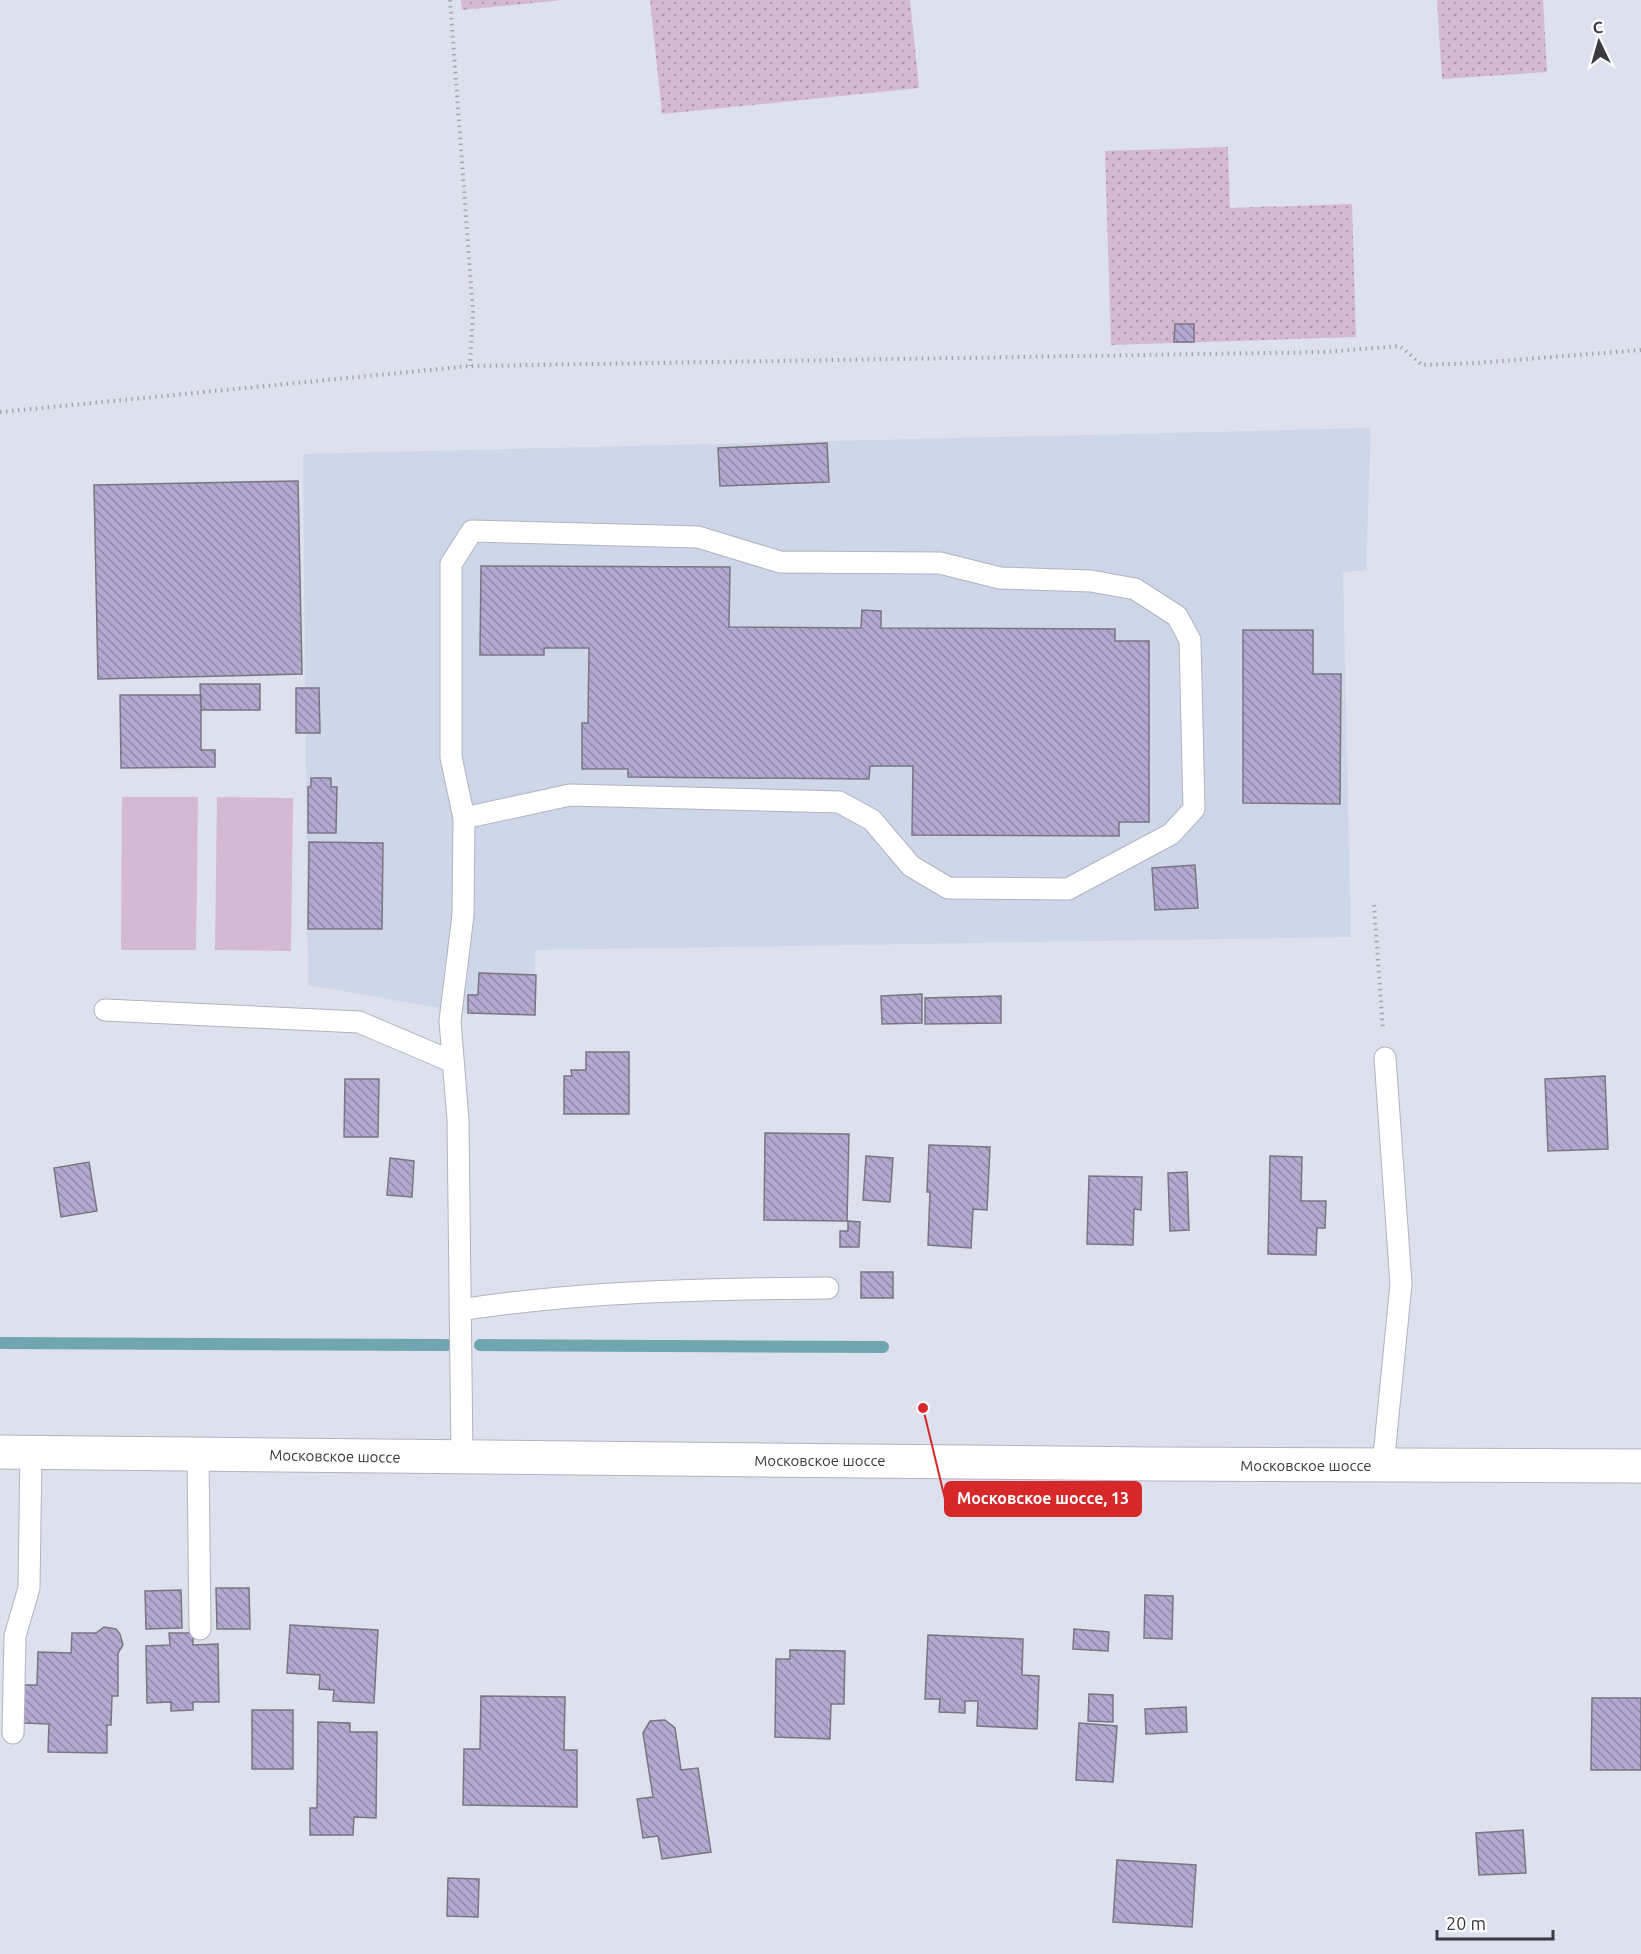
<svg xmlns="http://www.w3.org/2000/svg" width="1641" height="1954" font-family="Ubuntu,sans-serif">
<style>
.built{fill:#ced6e9}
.park{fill:#d5b8d4}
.garden{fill:url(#garden-dots)}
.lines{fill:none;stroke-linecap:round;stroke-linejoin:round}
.stream{stroke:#70a6af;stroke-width:12}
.building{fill:url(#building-back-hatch);stroke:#797681;stroke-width:1.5}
.lane-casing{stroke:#b0b4c0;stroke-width:23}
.secondary-casing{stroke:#b0b4c0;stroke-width:35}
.path{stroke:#a3a7b0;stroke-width:4;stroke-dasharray:1.5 4.5;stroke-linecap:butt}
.lane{stroke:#fff;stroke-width:21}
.secondary{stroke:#fff;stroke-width:33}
.labels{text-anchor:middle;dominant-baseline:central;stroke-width:5;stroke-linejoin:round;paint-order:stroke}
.street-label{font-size:15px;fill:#393b40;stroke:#fff}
.leader{fill:none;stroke:#d62828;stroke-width:2}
.callout-dot{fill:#d62828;stroke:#fff;stroke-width:2}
.callout{fill:#d62828;stroke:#d62828;stroke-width:2}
.callout-label{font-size:16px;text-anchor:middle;font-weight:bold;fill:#fff}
</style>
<defs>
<pattern id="garden-dots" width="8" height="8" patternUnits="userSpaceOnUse" patternTransform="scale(1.5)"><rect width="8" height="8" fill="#d5b8d4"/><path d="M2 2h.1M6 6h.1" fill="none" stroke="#ae97ad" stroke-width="1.8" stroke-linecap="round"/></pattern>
<pattern id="building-back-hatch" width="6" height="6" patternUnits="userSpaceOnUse" patternTransform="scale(1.5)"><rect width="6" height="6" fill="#b3a8d0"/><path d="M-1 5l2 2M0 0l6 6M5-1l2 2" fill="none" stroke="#938aaa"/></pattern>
</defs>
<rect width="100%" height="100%" fill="#dce1ed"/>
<path class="built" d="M1371,428L1366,570L1343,572L1351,937L535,950V1015L468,1013L308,985L303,454Z"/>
<path class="park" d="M122,797H198L196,950H121Z
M217,797L293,798L291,951L215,950Z"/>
<path class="garden" d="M461,0H562L462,10Z
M650,0H910L919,88L662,114Z
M1437,0H1543L1547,72L1442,79Z
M1228,147L1230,208L1352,204L1356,337L1111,345L1105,151Z"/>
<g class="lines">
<path class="stream" d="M0,1343L447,1345
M480,1345L883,1347"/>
</g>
<path class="building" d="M1175,324H1194V342H1174Z
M827,443L829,482L720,486L718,448Z
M298,481L302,674L98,679L94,485Z
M481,566L730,567L729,627L861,628L862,610L881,611V628L1115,629V641H1149V822H1119V836L912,835L913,766H870L869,779L628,777V769H582V723H588L589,648H544V655H480Z
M1243,630H1313V674H1341L1340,804L1243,803Z
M200,684H260V710H201Z
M296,688H319L320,733H296Z
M120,695H201V750H215V767L121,768Z
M311,778H331V787H337L336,833H308V787L311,786Z
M309,842L383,843L382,929H308Z
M1195,865L1198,908L1155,910L1152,868Z
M479,973L536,975L535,1015L468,1013V995H478Z
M922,994V1023L882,1024L881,996Z
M1001,996V1023L925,1024V998Z
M586,1052H629V1114H564V1076H572L571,1070H586Z
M1605,1076L1608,1149L1548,1151L1545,1079Z
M345,1079H379L378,1137H344Z
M765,1133L849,1134L847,1221L764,1220Z
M929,1145L990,1147L987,1210L973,1209L971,1248L928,1245L930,1192H927Z
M866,1156L893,1158L890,1202L863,1200Z
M1270,1156L1302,1157L1301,1201H1326L1325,1228H1317L1316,1255L1268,1254Z
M390,1158L414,1161L412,1197L387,1195Z
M89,1162L97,1211L61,1217L54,1168Z
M1187,1172L1189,1230L1170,1231L1168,1173Z
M1089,1176L1142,1177L1141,1210L1134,1209L1133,1245L1087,1244Z
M848,1221L860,1222L859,1247H840V1231H848Z
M861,1272H893V1298H861Z
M216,1588H249L250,1629H217Z
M181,1590L182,1628L146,1629L145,1591Z
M1145,1595L1173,1596L1172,1639L1144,1638Z
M290,1625L378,1630L374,1703L333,1701L334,1690L319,1689L320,1675L287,1673Z
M104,1627L116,1629L120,1634L123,1645L118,1653V1696H112L111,1725H107V1753L48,1752L49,1724L24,1723V1685H37L38,1652L71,1653L72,1633H96Z
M1074,1629L1109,1632L1108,1651L1073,1649Z
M169,1633H193V1645L218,1644L219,1702H193V1710L171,1711V1702L147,1703L146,1646L170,1645Z
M928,1635L1023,1639L1022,1675L1039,1676L1037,1729L977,1726L978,1701H965V1713L939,1712L940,1699H925Z
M790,1650L845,1651L844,1704H831L830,1739L775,1737L776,1659H790Z
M1089,1694L1113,1695V1722L1088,1721Z
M481,1696L565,1697L564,1750H577V1807L463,1805L464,1749H480Z
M1592,1698H1641V1770H1591Z
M1186,1707L1187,1732L1146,1734L1145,1709Z
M252,1710H293V1769H252Z
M665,1720L675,1728L681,1770L698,1768L711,1852L662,1859L658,1836L643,1838L637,1799L653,1797L643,1733L650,1721Z
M318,1722L350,1723V1732H377L376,1818L354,1817L353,1835H310V1808H317Z
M1079,1723L1117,1726L1113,1782L1076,1780Z
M1523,1830L1526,1873L1479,1875L1476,1833Z
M1117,1860L1196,1865L1192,1927L1113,1922Z
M448,1878L479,1879L478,1917L447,1916Z"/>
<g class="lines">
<g class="lane-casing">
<path id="lane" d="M105,1010L359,1022L453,1062
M460,1310C581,1291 705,1289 828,1288
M198,1455L200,1629
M462,1457L458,1120L450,1021L463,915L464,818L451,757V564L472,531L698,537L780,562L940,563L1000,578L1091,581L1135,589L1177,616L1190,640L1194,809L1171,834L1068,889L948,888L911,866L872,820L839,802L570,795L464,818
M1383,1466L1401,1284L1385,1058
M13,1733L15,1636L29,1588L31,1452"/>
</g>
<g class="secondary-casing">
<path id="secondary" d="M0,1452L1154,1464L1641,1466"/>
</g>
<path class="path" d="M450,0L473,312L470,366
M0,412L470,366L1325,352L1400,346L1422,365L1476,363L1641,350
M1374,905L1383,1030"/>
<use href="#lane" class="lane"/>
<use href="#secondary" class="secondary"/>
</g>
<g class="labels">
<g class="street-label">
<text transform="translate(335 1456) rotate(1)">Московское шоссе</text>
<text x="820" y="1460">Московское шоссе</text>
<text x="1306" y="1465">Московское шоссе</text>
</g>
</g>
<path class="leader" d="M923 1408L945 1499"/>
<circle class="callout-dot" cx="923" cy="1408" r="6"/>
<rect class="callout" x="945" y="1482" width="196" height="34" rx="6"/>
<g class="callout-label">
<text x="1043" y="1504">Московское шоссе, 13</text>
</g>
<g transform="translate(1599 42) rotate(355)" stroke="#ffffff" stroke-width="4.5" paint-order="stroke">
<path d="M0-4.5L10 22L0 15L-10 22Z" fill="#393b40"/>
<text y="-9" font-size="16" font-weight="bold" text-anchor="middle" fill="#393b40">С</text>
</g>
<path d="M1437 1930v9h116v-9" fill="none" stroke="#393b40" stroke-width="3"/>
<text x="1446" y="1930" font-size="18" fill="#393b40" stroke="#ffffff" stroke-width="4.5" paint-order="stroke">20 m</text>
</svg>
